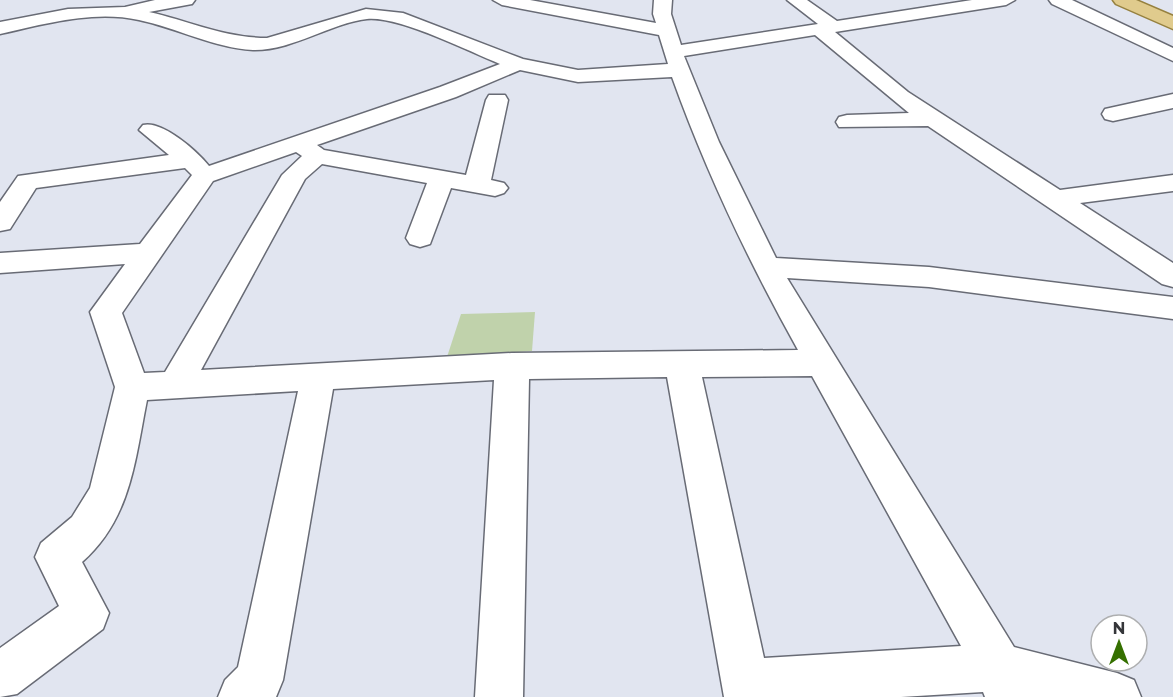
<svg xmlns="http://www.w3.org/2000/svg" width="1173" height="697" font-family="Montserrat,sans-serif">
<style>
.green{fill:#c0d2ab}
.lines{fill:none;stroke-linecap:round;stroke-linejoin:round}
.minor-casing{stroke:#686b75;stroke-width:3}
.major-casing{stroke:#96813f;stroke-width:3}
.minor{fill:#fff;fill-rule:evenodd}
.major{fill:#e0cb8d;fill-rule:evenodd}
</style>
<rect width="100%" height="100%" fill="#e1e5f0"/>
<path class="green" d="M535,312L532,351L447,357L461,314Z"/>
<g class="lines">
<g class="minor-casing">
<path id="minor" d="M155,0H195L192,4L149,12C189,21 225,38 267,38L366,9L403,13L523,59L578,70L668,64L659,35L502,5L493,0H530L656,23L653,14L654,0H672L671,14L681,45L818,24L787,0H807L837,21L972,0H1015L1006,5L835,32L908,92L1060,190L1173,175V191L1080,203L1173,263V287L1162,284L928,126L839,127L836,122L839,117L847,115L909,113L815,35L684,56L719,142L776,258L929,267L1173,297V319L929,287L787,278L1014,647L1117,673L1134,680L1141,697H985L983,692L901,697H724L667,377L529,379L523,697H475L494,380L333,389L283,680L276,697H218L225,680L238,667L298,391L147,400C135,460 131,519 82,562L109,613L103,629L17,694L0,697V648L59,606L35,557L41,543L72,517L90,488L115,387L90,312L125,264L0,273V253L140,244L192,175L185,168L36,188L10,229L0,231V202L18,176L169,155L139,130L143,125C162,120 197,151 209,166L440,87L500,64C468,51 399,16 367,19C331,23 292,51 253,50C214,48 177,28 139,20C93,10 45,24 0,34V22L68,9L125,7ZM520,70L578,82L672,77C706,172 749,262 798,350L512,353L201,370L305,179L322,164L427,183L406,238L410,244L420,247L430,244L451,188L495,196L504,193L508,188L504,183L491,180L508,100L505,95H489L486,100L466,175L324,150L317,145L456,97ZM296,152L302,156L282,175L165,372L144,373L122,313L213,181ZM812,376L961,646L764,658L702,377Z
M1049,0H1072L1173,48V61L1052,4Z
M1173,94V108L1113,121L1105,119L1102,114L1105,109Z"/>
</g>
<g class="major-casing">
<path id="major" d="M1113,0H1136L1173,16V29L1116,4Z"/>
</g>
<use href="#minor" class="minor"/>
<use href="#major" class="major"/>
</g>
<g transform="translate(1119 643)"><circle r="28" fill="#ffffff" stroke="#aeafb0" stroke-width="1.5"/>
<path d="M0-4.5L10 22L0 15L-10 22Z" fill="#357000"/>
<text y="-9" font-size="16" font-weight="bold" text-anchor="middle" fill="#35363a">N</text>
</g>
</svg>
